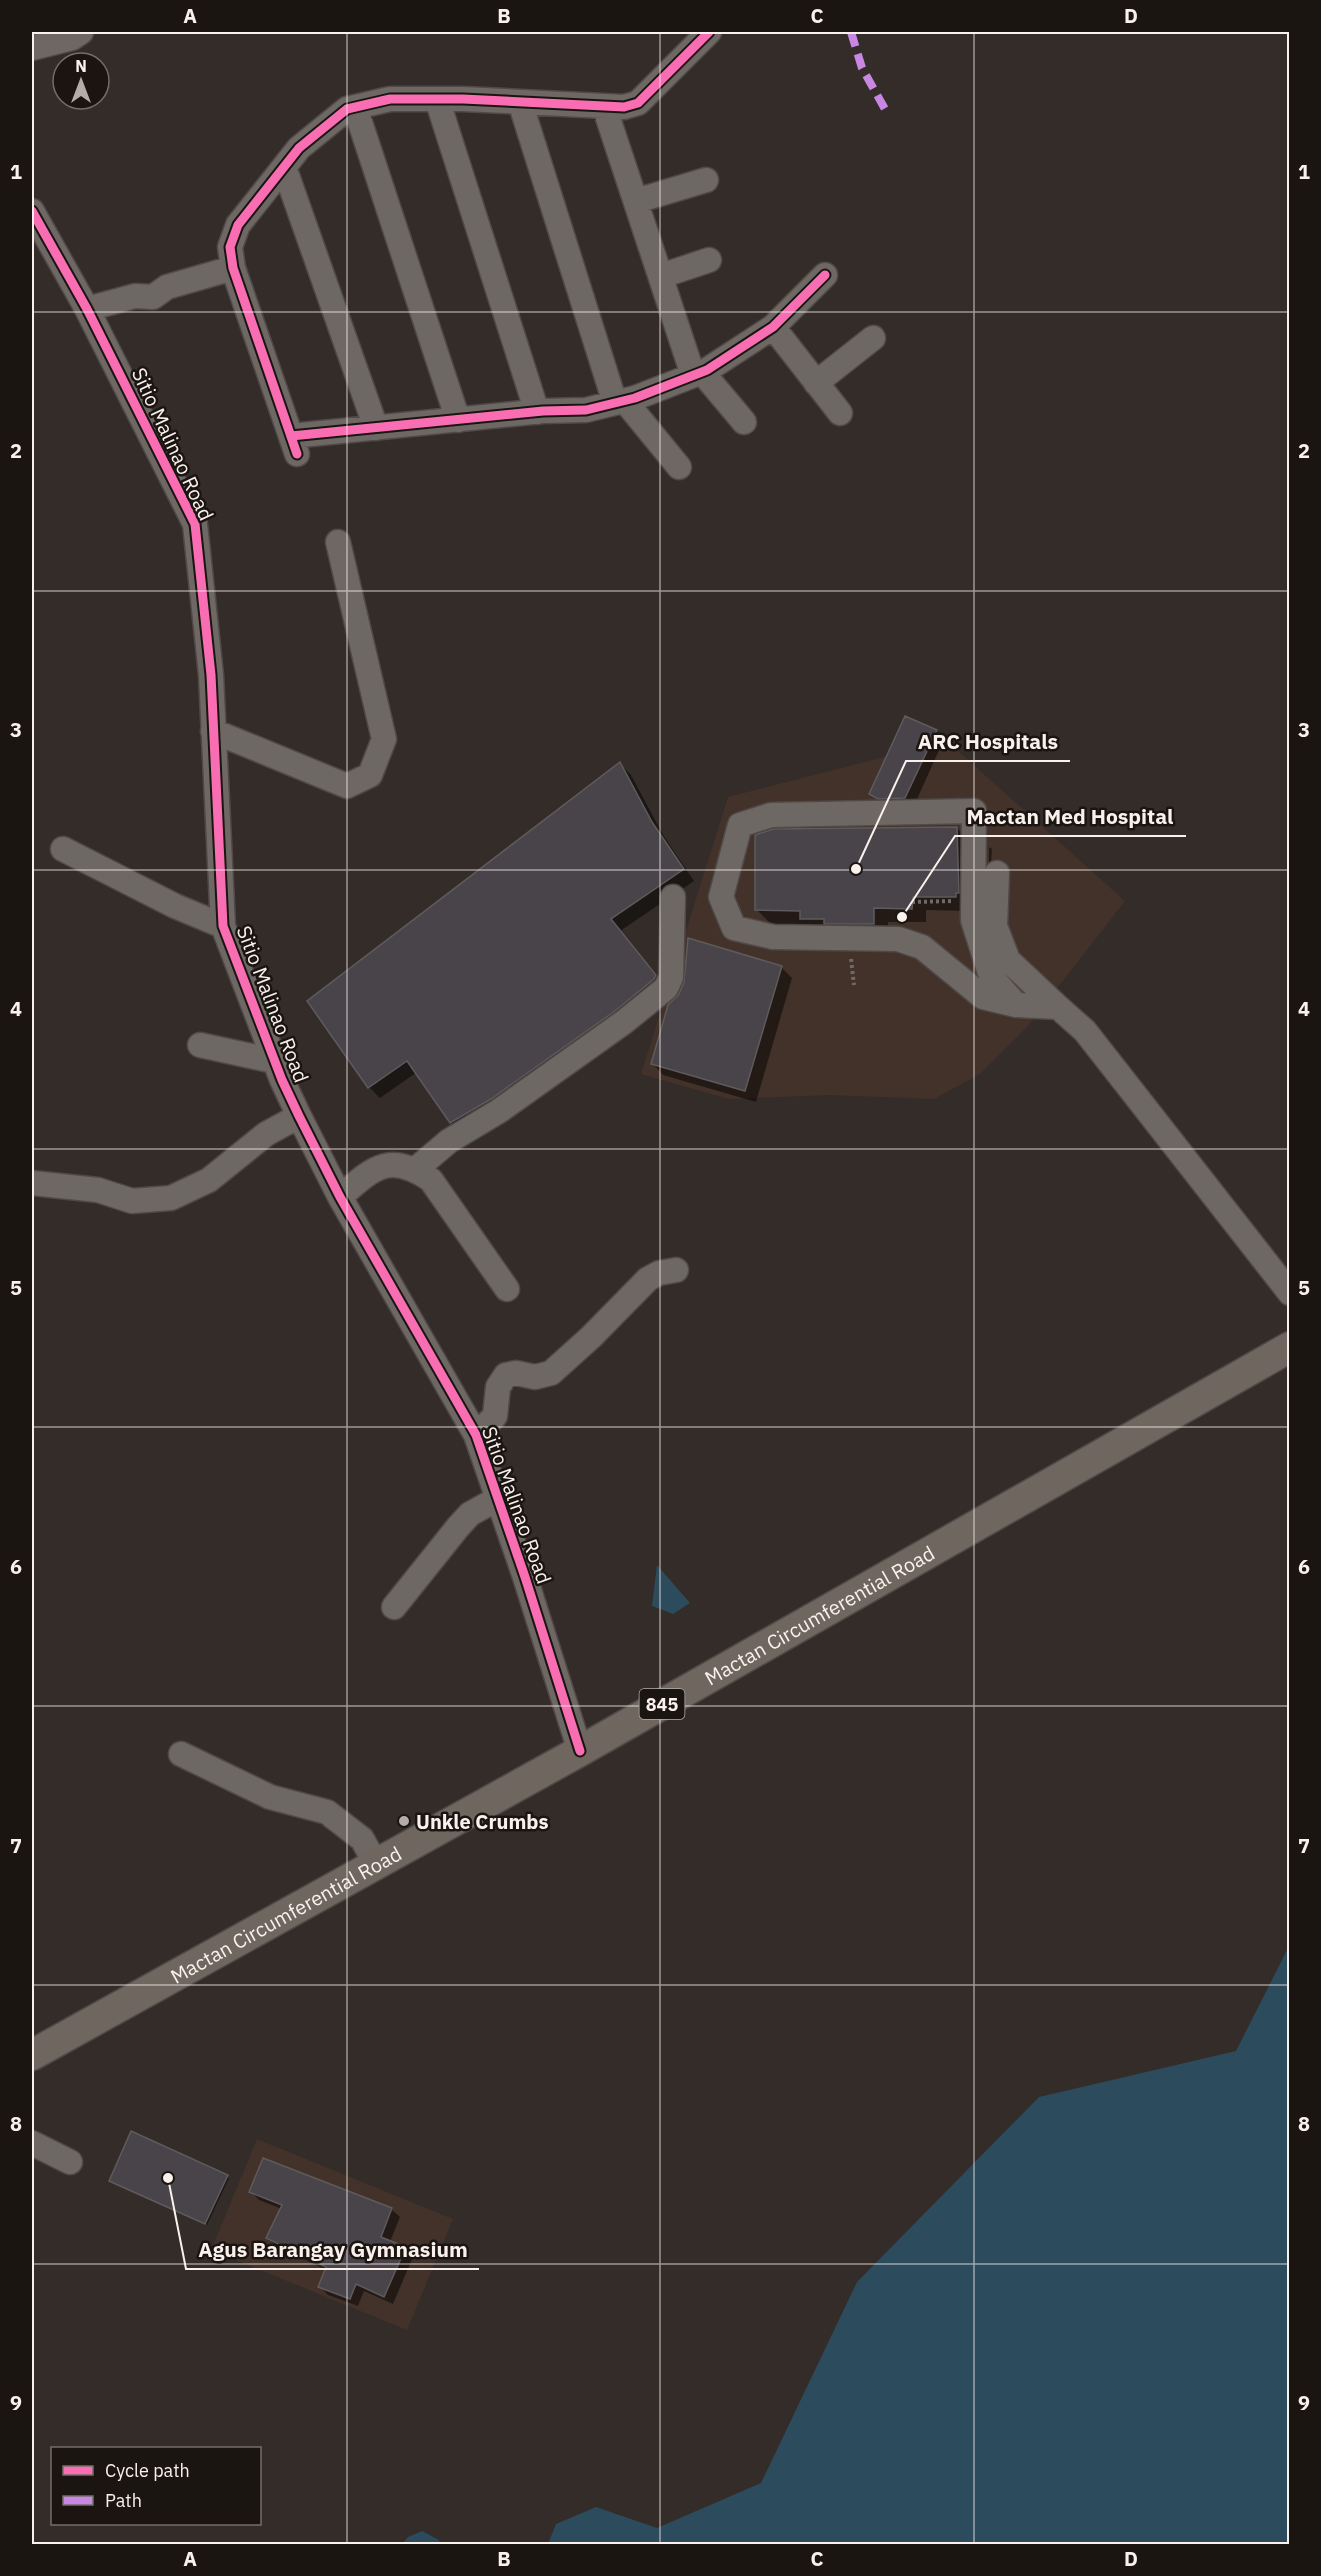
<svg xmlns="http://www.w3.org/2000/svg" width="1321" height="2576" font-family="'IBM Plex Sans',sans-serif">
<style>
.built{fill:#433229}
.water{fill:#2c4b5d}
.shadow{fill:#0007}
.building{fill:#494449;stroke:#5e5b5c;stroke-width:1.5}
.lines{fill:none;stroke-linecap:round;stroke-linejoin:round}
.minor-casing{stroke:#504947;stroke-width:27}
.major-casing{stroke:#504947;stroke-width:33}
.path{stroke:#6f6967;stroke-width:4;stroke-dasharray:3 3;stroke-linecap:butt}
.minor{stroke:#6e6865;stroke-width:24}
.major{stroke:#706660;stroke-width:30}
.quiet{stroke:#c787e3;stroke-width:8;stroke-dasharray:15 8;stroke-linecap:butt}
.cycleway-casing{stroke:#1b1512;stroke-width:13}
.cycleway{stroke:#f96db3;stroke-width:9}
.grid{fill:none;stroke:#faf1ed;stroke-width:1.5;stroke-opacity:0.55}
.poi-dot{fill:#b4aca8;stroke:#1b1512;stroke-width:2}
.labels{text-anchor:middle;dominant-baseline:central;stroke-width:5;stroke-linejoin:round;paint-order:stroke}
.shield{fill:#1b1512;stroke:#b7afab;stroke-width:1.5}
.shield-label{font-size:18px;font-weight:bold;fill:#faf1ed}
.street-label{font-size:20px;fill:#faf1ed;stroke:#1b1512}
.poi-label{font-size:20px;font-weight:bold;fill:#faf1ed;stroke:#1b1512;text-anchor:start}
.leader{fill:none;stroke:#faf1ed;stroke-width:2}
.callout-dot{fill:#faf1ed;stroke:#1b1512;stroke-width:2}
.callout-label{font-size:21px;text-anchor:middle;font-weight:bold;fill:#faf1ed;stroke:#1b1512;stroke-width:5;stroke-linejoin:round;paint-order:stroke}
.neatline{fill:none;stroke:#faf1ed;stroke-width:2}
.grid-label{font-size:20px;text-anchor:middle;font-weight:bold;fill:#faf1ed}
</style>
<rect width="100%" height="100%" fill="#332c29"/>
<path class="built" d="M947,741L1125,901L1027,1027L980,1074L934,1099L828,1095L729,1099L641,1074L728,797Z
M257,2139L453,2219L407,2330L211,2250Z"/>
<path class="water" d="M657,1565L690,1603L673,1614L652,1606Z
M1289,1946V2544H548L556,2524L596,2507L657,2528L761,2483L857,2282L1039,2097L1236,2051Z
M422,2531L439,2540L440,2544H402L408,2537Z"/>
<path class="shadow" d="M936,731L944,739L914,806L879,802L871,794Z
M620,764L631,775L663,835L694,881L620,931L667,987L463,1134L452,1123L417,1072L380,1098L369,1087Z
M957,828L971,843L970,911L926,910V922H888V938L816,933L807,924H771L756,909Z
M989,847L992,849L991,864L989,862Z
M781,967L792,978L756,1102L663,1075L652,1063L686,983Z
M227,2176L229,2178L207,2225L110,2181Z
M251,2191L391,2209L400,2217L390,2242L405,2249L413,2257L393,2304L364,2291L358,2306L328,2295L320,2287L327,2270L276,2246L268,2238L282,2209L259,2200Z"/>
<path class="building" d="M905,716L937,730L905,798L878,799L869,794Z
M620,762L652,822L684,869L611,919L656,975L654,979L615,1011L491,1099L450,1123L407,1061L368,1088L307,1001Z
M957,827L959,893H956V897H913L912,909L874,908V924H824V919H800V911L755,910V835L773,829Z
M688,938L782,966L745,1091L651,1064L668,1005L679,994L684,982Z
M131,2131L228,2175L205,2224L109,2181Z
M263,2158L392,2208L381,2237L406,2247L384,2297L356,2284L350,2299L318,2287L326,2267L266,2238L282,2205L249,2192Z"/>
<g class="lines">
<g class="minor-casing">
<path id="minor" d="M32,48L72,38L81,32
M437,99L537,412
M520,102L615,403
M604,106L693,375
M355,107L458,420
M284,167L376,428
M636,201L706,180
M32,211L87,309L195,524L211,675L223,926L282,1080L299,1116L340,1197L476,1435L525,1577L580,1751
M661,276L709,260
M87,309L135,296L153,297L167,287L233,268
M773,327L840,413
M702,372L744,422
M816,383L873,338
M625,401L679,467
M291,436L543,411L586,410L635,398L707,370L773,327L825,275
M297,454L233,268L230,247L238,225L299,148L347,109L390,99H463L624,107L638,103L709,32
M213,731L347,786L370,775L384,739L338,542
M63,849L175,906L223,926
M997,873L995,926L1008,960L1058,1007
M1016,1005L991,976L973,920L974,811L771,815L740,825L721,897L734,928L773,937L898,939L922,947L983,997L1016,1005L1058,1007L1085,1031L1290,1293
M200,1045L274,1061
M416,1169L449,1141L499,1111L624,1022L666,988L671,977L673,897
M32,1183L98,1190L132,1201L171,1198L209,1180L266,1134L299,1116
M340,1197C373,1168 389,1151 431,1180L507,1289
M476,1435L495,1416L498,1387L506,1375L516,1373L535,1377L551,1373L591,1337L648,1279L659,1273L676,1270
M394,1607L458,1527L470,1514L497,1499
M181,1754L270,1797L327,1812L362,1839L376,1864
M32,2143L70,2162"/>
</g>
<g class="major-casing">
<g id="major">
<path id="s1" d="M32,2055L580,1751L1290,1347"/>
</g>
</g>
<path class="path" d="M912,902L954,901
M851,959L854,985"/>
<use href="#minor" class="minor"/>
<use href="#major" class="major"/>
<path class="quiet" d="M851,32L862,68L885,109"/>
<g class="cycleway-casing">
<path id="cycleway" d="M32,211L87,309L195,524L211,675L223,926L282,1080L299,1116L340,1197L476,1435L525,1577L580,1751
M291,436L543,411L586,410L635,398L707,370L773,327L825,275
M297,454L233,268L230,247L238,225L299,148L347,109L390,99H463L624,107L638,103L709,32"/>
</g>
<use href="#cycleway" class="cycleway"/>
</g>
<path class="grid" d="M347,32V2544M660,32V2544M974,32V2544M32,312H1290M32,591H1290M32,870H1290M32,1149H1290M32,1427H1290M32,1706H1290M32,1985H1290M32,2264H1290"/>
<circle class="poi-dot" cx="404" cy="1821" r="6"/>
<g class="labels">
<rect class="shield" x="639.5" y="1689" width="45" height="30" rx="4.5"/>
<g class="shield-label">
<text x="662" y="1704">845</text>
</g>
<g class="street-label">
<text transform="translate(173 444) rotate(65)">Sitio Malinao Road</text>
<text transform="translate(273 1004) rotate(69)">Sitio Malinao Road</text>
<text transform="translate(517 1505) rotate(70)">Sitio Malinao Road</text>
<text stroke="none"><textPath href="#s1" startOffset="902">Mactan Circumferential Road</textPath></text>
<text stroke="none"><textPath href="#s1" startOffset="290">Mactan Circumferential Road</textPath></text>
</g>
<g class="poi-label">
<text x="416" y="1821">Unkle Crumbs</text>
</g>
</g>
<path class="leader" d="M856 869L906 761H1070M902 917L955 836H1186M168 2178L186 2269H479"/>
<g class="callout-dot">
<circle cx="856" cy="869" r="6"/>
<circle cx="902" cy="917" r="6"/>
<circle cx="168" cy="2178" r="6"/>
</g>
<g class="callout-label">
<text x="988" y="749">ARC Hospitals</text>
<text x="1070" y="824">Mactan Med Hospital</text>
<text x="333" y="2257">Agus Barangay Gymnasium</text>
</g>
<rect width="1321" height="2576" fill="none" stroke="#1b1512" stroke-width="66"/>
<rect x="51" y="2447" width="210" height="78" fill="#1b1512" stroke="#746d6a" stroke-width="1.5"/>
<rect x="63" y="2466" width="30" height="9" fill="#f96db3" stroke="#746d6a" stroke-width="1.5"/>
<text x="105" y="2477" font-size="18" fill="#faf1ed">Cycle path</text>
<rect x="63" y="2496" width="30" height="9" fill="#c787e3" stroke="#746d6a" stroke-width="1.5"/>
<text x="105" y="2507" font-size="18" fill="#faf1ed">Path</text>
<g transform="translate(81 81)"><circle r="28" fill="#1b1512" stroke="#746d6a" stroke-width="1.5"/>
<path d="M0-4.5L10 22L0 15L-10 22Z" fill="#b4aca8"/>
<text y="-9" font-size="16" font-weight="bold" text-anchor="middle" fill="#faf1ed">N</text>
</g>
<rect x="33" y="33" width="1255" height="2510" class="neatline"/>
<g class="grid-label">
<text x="190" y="23">A</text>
<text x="504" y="23">B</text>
<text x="817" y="23">C</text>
<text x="1131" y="23">D</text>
<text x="16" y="179">1</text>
<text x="1304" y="179">1</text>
<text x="16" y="458">2</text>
<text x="1304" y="458">2</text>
<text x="16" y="737">3</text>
<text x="1304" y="737">3</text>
<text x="16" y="1016">4</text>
<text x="1304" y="1016">4</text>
<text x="16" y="1295">5</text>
<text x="1304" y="1295">5</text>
<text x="16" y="1574">6</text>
<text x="1304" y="1574">6</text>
<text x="16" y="1853">7</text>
<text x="1304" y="1853">7</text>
<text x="16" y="2131">8</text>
<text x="1304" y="2131">8</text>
<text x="16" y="2410">9</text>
<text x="1304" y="2410">9</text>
<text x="190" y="2566">A</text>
<text x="504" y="2566">B</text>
<text x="817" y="2566">C</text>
<text x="1131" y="2566">D</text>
</g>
</svg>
